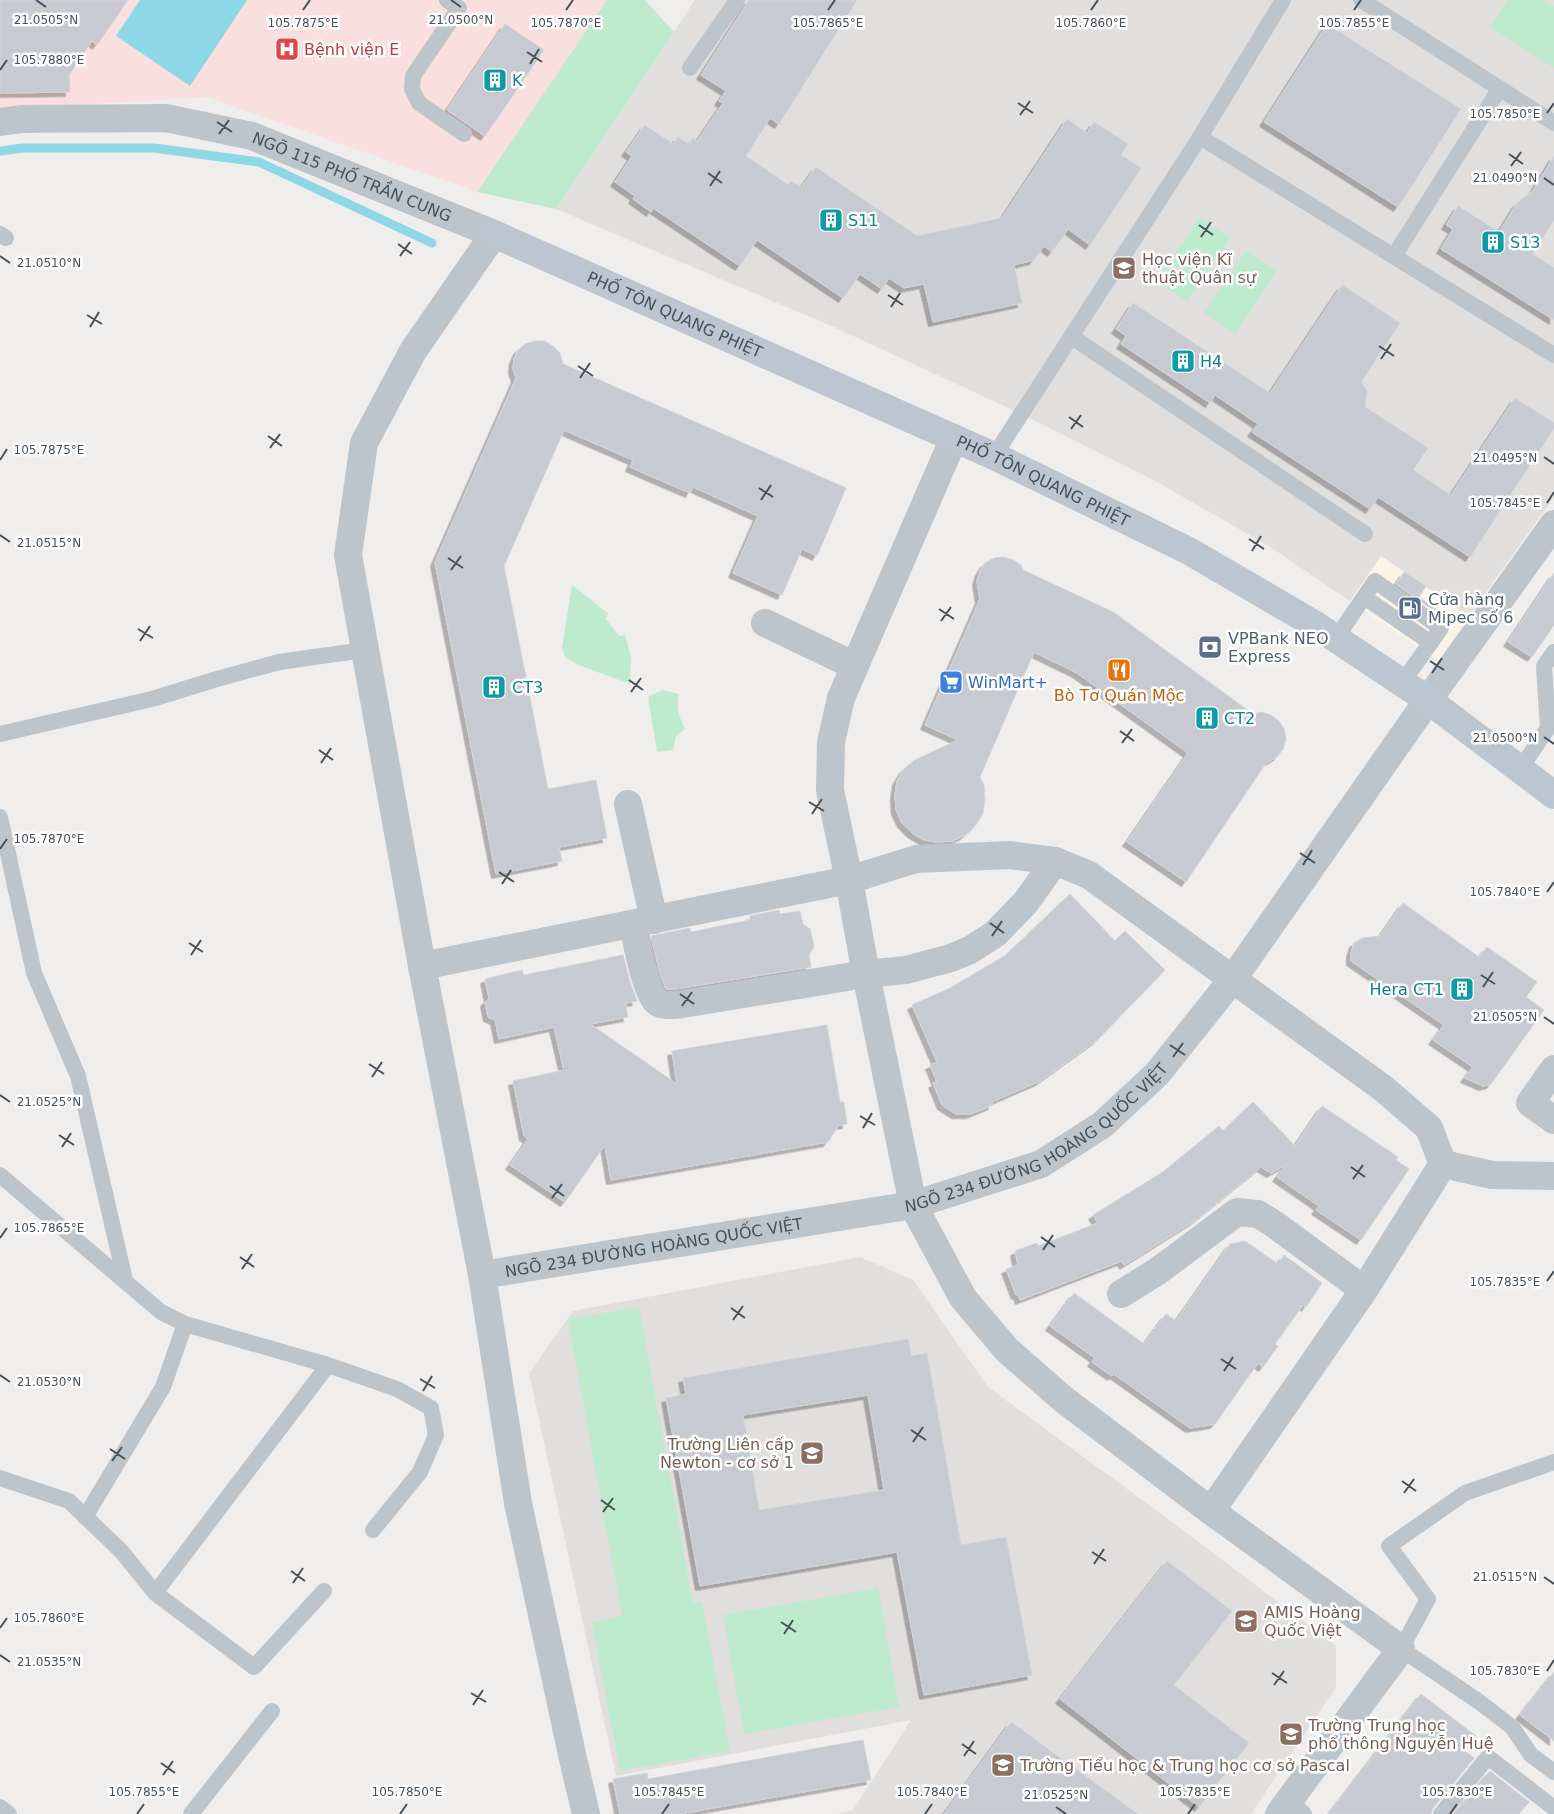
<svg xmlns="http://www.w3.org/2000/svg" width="1554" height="1814" font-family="'DejaVu Sans',sans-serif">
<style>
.commercial{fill:#faf4e7}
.education{fill:#e1dede}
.medical{fill:#f9e0de}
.green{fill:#beebce}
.water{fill:#8dd7e6}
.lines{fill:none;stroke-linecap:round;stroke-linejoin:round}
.stream{stroke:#8dd7e6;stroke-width:9}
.building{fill:#c7cad0;stroke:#d2d4d9;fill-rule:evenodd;filter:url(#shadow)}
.lane{stroke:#bcc5cc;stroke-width:16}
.street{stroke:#bcc5cc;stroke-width:28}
.secondary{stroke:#bcc6d0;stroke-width:28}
.ticks{fill:none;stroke:#475159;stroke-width:2}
.labels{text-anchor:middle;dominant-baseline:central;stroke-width:5;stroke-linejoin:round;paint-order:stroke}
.health-label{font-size:16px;fill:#be3a42;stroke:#fff;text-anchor:start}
.culture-label{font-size:16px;fill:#0d838f;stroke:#fff;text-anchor:start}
.street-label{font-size:16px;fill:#475159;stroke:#fff}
.education-label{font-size:16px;fill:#785e54;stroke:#fff;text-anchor:start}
.service-label{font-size:16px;fill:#4e5e75;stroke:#fff;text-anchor:start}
.shop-label{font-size:16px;fill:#366cbe;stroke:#fff;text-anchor:start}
.food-label{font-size:16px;fill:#c56008;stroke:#fff}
.ticks-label{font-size:12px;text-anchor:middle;fill:#475159;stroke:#fff;stroke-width:5;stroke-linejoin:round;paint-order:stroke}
</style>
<defs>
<filter id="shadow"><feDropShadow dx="-4.5" dy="4.5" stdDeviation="0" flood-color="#0004"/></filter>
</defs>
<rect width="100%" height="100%" fill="#f0eded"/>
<path class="commercial" d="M1381,555L1469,616L1438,661L1350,601Z"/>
<path class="education" d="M695,0H1554V497L1469,616L1381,556L1350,601L1269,546L1157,482L1021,414L834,327L556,209Z
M860,1257L913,1280L988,1387L1168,1519L1336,1646V1687L1251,1814H838L853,1810L911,1720L616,1776L529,1373L573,1311Z"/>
<path class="medical" d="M0,0H607L477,192L207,97L0,110Z"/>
<path class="green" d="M607,0H645L674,32L556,209L477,192Z
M1508,0H1543L1554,7V68L1490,27Z
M1199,218L1230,238L1187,301L1157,281Z
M1246,251L1277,271L1235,334L1204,313Z
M572,585L609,614L605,618L619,636L625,635L631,657L630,684L576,664L565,657L562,648Z
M663,690L678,694V713L685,729L676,736L673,750L657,752L648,697Z
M639,1307L693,1603L702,1602L730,1751L620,1771L592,1622L622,1616L568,1319Z
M878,1588L899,1707L744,1734L723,1615Z"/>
<path class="water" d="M140,0H247L190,86L116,36Z"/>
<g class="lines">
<path class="stream" d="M0,151L23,148H154L259,162L432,243"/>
</g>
<path class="building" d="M0,0H128L97,45L92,41L69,75L70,92L0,93Z
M749,0H857L779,124L770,118L746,156L788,185L791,181L801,188L816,167L917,236L1002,218L1067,119L1087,133L1094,122L1128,144L1121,155L1141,168L1090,245L1068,229L1052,252L1044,246L1034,260L1014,265L1022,303L933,322L924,284L904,288L889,278L882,289L860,274L843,298L757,240L740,266L653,208L651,212L633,199L635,196L615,182L632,156L626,152L645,125L673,144L678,137L689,144L693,138L697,141L723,103L719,101L726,91L701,75Z
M505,24L544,50L485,136L447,110Z
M1327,24L1461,109L1398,207L1264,122Z
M1554,156V220L1532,254L1554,268V320L1441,249L1453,229L1446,225L1458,206L1499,232L1517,203L1532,192Z
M1342,285L1400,323L1361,382L1367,391L1365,407L1428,448L1413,470L1451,495L1515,398L1554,423V428L1470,557L1378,497L1370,509L1252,432L1258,424L1215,395L1210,403L1121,344L1126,336L1116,329L1133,303L1270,393Z
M535,341H544L553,346L560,353L563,364L846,488L817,556L802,549L782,595L733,573L758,516L693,487L690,493L655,478L630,467L633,460L564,430L504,566L548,789L596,780L607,838L559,847L562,861L496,874L435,562L516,378L513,369L514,359L518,350L525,344Z
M1004,557L1013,560L1021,565L1023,570L1113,612L1253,714L1262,712L1271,715L1279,721L1284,729L1286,739L1283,749L1278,756L1266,763L1186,882L1127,842L1188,753L1077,673L1034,652L980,777L984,785L985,799L983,813L976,825L965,835L953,841L937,842L924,840L912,833L902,823L896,810L895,795L897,781L904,769L915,760L958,740L925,725L980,599L977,581L980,571L985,563L994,558Z
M1404,572L1426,586L1419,597L1438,611L1437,613L1396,584Z
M1554,573V625L1532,657L1508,642Z
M1070,894L1115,941L1125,931L1165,970L1097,1040L1040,1081L992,1102L993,1105L971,1114H956L942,1105L933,1083L937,1082L930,1065L937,1062L912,1005L950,988L1006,955Z
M1403,903L1479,957L1487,947L1537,982L1526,997L1544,1010L1491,1084L1483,1086L1465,1078L1473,1067L1433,1040L1444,1025L1351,961V953L1354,943L1362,938L1380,936Z
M779,910L780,914L800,911L803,924L810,929L814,946L809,955L811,967L675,989H666L660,973L651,936L690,928L691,932L750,920V916Z
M623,955L630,982L637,1001L625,1003L628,1017L590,1024L677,1084L672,1051L827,1025L840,1102H844L847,1124L839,1125L828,1142L611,1180L605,1145L565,1202L510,1165L528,1139L524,1136L513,1081L564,1070L554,1027L499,1039L495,1020L488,1017L485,1002L489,998L485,979L522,970L524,975Z
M1253,1102L1295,1146L1322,1106L1398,1157L1396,1160L1409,1169L1361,1240L1316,1210L1319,1206L1277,1177L1287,1164L1271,1173L1261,1167L1194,1221L1124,1265L1122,1261L1020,1300L1018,1294L1016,1295L1006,1269L1018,1265L1015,1251L1037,1243L1038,1246L1098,1223L1093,1215L1163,1172L1219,1126L1223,1131Z
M1245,1241L1278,1264L1284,1255L1322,1283L1306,1307L1303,1305L1275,1344L1278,1346L1263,1367L1258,1363L1215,1424L1190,1428L1114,1374L1112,1376L1092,1362L1095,1358L1050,1326L1074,1293L1144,1344L1166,1314L1176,1321L1230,1244Z
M908,1339L911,1356L927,1353L961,1545L1006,1537L1032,1675L924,1695L897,1552L700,1586L666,1398L686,1394L683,1378ZM868,1395L884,1490L759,1510L743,1415Z
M1167,1561L1232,1611L1174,1685L1249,1743L1199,1807L1060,1699Z
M1554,1672V1741L1520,1715Z
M1421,1694L1476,1736L1465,1751L1474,1758L1433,1808L1431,1814H1329Z
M1011,1722L1138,1814H944Z
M863,1740L871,1780L679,1814H620L613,1779L647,1773L648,1779Z
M1490,1771L1529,1802L1519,1814H1454Z"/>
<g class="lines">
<path class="lane" d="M447,0L459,8L413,76L412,89L419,103L464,134
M1361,0L1554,123
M690,68L737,0
M1200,137L1554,355
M0,234L6,238
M1394,256L1500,88
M1072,337L1365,534
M994,456L1200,137L1283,0
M1364,597L1431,643
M1336,638L1375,581L1441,628L1402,683
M0,734L152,699L217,679L279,662L364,650
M1520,769L1548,728L1544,666L1554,652
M0,817L34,973L78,1076L125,1280
M0,1175L161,1312L185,1324L328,1365L397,1389L431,1408L436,1435L420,1472L373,1530
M1554,1462L1465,1493L1389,1546L1428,1599L1401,1649L1478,1701L1512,1727L1531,1755L1554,1772
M0,1478L69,1501L122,1552L155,1593L254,1667L324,1591
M85,1517L163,1387L185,1324
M155,1593L328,1365
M1289,1800L1304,1814
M0,1807L9,1814
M191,1814L272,1711
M1441,1814L1488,1757L1554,1808"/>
<g class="street">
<path id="s1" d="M0,122L22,119L166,118L252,136L494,234L413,351L364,443L348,555L422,966L482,1275L518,1503L573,1759L586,1814"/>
<path d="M954,438L841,698L831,742L830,790L849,880L866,974L913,1205L963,1298L1007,1350L1063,1399L1211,1511L1401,1649L1279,1814"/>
<path d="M765,623L855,666"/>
<path d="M628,804L654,920"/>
<path d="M633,924C636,939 646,994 657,1002C663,1006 670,1005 676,1005L866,974L906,970L951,958L970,950L995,934L1026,902L1055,861"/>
<path d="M422,966L849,880L916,859L1009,855L1055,861L1089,875L1384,1089L1429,1128L1443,1164"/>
<path d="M1554,1069L1530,1103L1554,1120"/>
<path id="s2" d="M482,1275L913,1205L1041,1164L1102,1125L1157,1074L1232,980L1428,700L1554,524"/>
<path d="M1121,1294L1158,1271L1237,1212L1258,1214L1274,1224L1364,1290"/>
<path d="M1211,1511L1364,1290L1443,1164L1492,1175L1554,1176"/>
</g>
<path class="secondary" id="s3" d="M494,234L994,456L1189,551L1314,624L1428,700L1554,795"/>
</g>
<path class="ticks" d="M36,0L46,7M451,0L461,7M303,10L310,0M566,10L573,0M828,10L835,0M1091,10L1098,0M1354,10L1361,0M527,52L542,62M530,64L539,49M0,70L7,60M1018,103L1033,113M1547,113L1554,103M1020,115L1030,101M217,122L232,132M219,134L229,120M1509,154L1523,164M1511,166L1521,152M708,173L722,183M1544,178L1554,185M710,186L720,171M1199,225L1213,235M1201,237L1211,222M398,244L412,254M0,256L10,263M400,256L410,242M888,295L903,305M891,307L900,293M87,315L102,324M90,327L99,312M1379,346L1394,356M1381,359L1391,344M578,366L593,376M580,378L590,363M1069,417L1083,427M1071,429L1081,415M268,436L282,446M270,448L280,434M1544,457L1554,464M0,460L7,449M759,488L773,497M761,500L771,485M1547,503L1554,492M0,535L10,542M1249,539L1264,549M1252,551L1261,536M448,558L463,568M451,570L461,556M939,609L954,619M941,621L951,607M138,629L153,638M140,641L150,626M1430,661L1444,670M1432,673L1442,658M629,680L643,690M631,692L641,678M1120,731L1134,741M1544,737L1554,744M1122,743L1132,729M319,750L333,760M321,763L331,748M809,802L824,811M812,814L822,799M0,849L7,839M1300,853L1315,863M1303,865L1312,850M499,872L514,882M502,884L511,870M1547,892L1554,882M990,923L1004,933M992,936L1002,921M189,943L203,952M191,955L201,940M1481,975L1495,984M1483,987L1493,972M680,994L694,1004M682,1006L692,992M1544,1017L1554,1024M1170,1045L1185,1055M1173,1057L1183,1043M369,1064L384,1074M372,1077L382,1062M0,1095L10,1102M860,1116L875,1125M863,1128L872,1113M59,1135L74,1145M62,1147L71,1133M1351,1167L1365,1177M1353,1179L1363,1165M550,1186L564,1196M552,1198L562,1184M1041,1237L1055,1247M0,1238L7,1228M1043,1250L1053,1235M240,1257L254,1267M242,1269L252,1254M1547,1281L1554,1271M731,1308L745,1318M733,1320L743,1306M1221,1359L1236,1369M1224,1371L1233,1357M0,1375L10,1382M420,1379L435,1388M423,1391L432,1376M911,1430L926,1440M913,1442L923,1427M110,1449L125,1459M112,1461L122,1447M1402,1481L1416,1491M1404,1493L1414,1479M601,1500L615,1510M603,1512L613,1498M1092,1552L1106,1561M1094,1564L1104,1549M291,1571L305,1581M1544,1577L1554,1584M293,1583L303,1568M781,1622L796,1632M0,1628L7,1618M784,1634L793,1620M0,1655L10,1662M1547,1671L1554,1660M1272,1673L1287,1683M1274,1685L1284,1671M471,1693L486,1702M473,1705L483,1690M962,1744L976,1754M964,1756L974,1741M161,1763L175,1773M163,1775L173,1761M1056,1807L1066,1814M137,1814L144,1804M400,1814L407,1804M662,1814L669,1804M925,1814L932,1804M1188,1814L1195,1804M1450,1814L1457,1804"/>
<defs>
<g id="hospital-square" transform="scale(1.25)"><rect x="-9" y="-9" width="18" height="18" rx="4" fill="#e0444e" stroke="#fff"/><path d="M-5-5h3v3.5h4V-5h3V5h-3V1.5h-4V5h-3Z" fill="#fff"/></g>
<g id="building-square" transform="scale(1.25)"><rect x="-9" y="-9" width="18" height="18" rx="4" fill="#0f9aa8" stroke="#fff"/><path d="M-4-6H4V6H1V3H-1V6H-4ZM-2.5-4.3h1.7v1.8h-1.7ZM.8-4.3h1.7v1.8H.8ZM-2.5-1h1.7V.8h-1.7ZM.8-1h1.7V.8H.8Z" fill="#fff"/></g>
<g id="university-square" transform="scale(1.25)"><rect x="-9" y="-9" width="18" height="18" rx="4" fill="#8d6e63" stroke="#fff"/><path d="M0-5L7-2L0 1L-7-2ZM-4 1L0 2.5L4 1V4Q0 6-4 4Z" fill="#fff"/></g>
<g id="fuel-square" transform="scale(1.25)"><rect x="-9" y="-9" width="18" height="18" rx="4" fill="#5c6f8a" stroke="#fff"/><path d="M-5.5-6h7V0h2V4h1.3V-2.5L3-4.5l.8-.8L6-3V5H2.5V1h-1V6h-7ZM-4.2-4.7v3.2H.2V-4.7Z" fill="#fff"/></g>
<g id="bank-square" transform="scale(1.25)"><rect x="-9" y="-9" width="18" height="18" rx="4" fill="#5c6f8a" stroke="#fff"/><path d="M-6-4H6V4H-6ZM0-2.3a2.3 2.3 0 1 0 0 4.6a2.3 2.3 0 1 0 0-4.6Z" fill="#fff"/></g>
<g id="restaurant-square" transform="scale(1.25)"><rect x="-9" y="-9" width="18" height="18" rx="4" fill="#e8710a" stroke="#fff"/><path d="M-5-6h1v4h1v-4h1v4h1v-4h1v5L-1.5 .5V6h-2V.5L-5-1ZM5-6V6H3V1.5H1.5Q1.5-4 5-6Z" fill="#fff"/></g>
<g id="supermarket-square" transform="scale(1.25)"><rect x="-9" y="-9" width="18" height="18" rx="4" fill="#3f7fe0" stroke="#fff"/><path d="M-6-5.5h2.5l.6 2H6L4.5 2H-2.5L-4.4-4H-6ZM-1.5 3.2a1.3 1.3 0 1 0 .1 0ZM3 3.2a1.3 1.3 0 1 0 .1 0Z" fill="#fff"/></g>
<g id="school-square" transform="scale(1.25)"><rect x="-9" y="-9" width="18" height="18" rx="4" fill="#8d6e63" stroke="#fff"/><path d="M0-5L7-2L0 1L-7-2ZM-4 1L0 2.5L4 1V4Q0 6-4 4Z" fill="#fff"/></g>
</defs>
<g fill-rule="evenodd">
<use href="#hospital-square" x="287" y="49"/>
<use href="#building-square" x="495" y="80"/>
<use href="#building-square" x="831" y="220"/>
<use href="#building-square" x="1493" y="242"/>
<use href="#university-square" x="1124" y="268"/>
<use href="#building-square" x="1183" y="361"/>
<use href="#fuel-square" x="1410" y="608"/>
<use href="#bank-square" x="1210" y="647"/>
<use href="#restaurant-square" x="1119" y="670"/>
<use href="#supermarket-square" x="951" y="682"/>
<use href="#building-square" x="494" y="687"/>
<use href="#building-square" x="1207" y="718"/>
<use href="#building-square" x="1462" y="989"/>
<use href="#school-square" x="812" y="1453"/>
<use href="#school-square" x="1246" y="1621"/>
<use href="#school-square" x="1291" y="1734"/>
<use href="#school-square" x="1003" y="1765"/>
</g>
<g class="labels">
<g class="health-label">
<text x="304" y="49">Bệnh viện E</text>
</g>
<g class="culture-label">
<text x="512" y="80">K</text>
<text x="848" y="220">S11</text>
<text x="1510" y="242">S13</text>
<text x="1200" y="361">H4</text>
<text x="512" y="687">CT3</text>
<text x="1224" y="718">CT2</text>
<text x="1444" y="989" text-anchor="end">Hera CT1</text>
</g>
<g class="street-label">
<text stroke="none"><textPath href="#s1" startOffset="362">NGÕ 115 PHỐ TRẦN CUNG</textPath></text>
<text stroke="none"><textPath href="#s3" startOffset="198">PHỐ TÔN QUANG PHIỆT</textPath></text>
<text stroke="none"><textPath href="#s3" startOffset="602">PHỐ TÔN QUANG PHIỆT</textPath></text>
<text stroke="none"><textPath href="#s2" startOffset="579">NGÕ 234 ĐƯỜNG HOÀNG QUỐC VIỆT</textPath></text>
<text stroke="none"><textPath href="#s2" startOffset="174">NGÕ 234 ĐƯỜNG HOÀNG QUỐC VIỆT</textPath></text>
</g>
<g class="education-label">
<text x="1142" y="259">Học viện Kĩ<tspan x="1142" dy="18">thuật Quân sự</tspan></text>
<text x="794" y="1444" text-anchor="end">Trường Liên cấp<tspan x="794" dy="18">Newton - cơ sở 1</tspan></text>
<text x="1264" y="1612">AMIS Hoàng<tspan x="1264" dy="18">Quốc Việt</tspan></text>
<text x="1308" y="1725">Trường Trung học<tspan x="1308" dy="18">phổ thông Nguyễn Huệ</tspan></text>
<text x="1020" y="1765">Trường Tiểu học &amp; Trung học cơ sở Pascal</text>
</g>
<g class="service-label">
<text x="1428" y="599">Cửa hàng<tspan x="1428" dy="18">Mipec số 6</tspan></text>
<text x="1228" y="638">VPBank NEO<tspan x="1228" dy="18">Express</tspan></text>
</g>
<g class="shop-label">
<text x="968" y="682">WinMart+</text>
</g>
<g class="food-label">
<text x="1119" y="695">Bò Tơ Quán Mộc</text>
</g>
</g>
<g class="ticks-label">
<text x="46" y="24">21.0505°N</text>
<text x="461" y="24">21.0500°N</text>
<text x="303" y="27">105.7875°E</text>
<text x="566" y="27">105.7870°E</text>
<text x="828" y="27">105.7865°E</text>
<text x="1091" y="27">105.7860°E</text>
<text x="1354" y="27">105.7855°E</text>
<text x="49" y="64">105.7880°E</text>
<text x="1505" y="118">105.7850°E</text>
<text x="1505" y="182">21.0490°N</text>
<text x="49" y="267">21.0510°N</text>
<text x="49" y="454">105.7875°E</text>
<text x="1505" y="462">21.0495°N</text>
<text x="1505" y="507">105.7845°E</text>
<text x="49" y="547">21.0515°N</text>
<text x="1505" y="742">21.0500°N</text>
<text x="49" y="843">105.7870°E</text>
<text x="1505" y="896">105.7840°E</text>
<text x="1505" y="1021">21.0505°N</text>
<text x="49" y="1106">21.0525°N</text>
<text x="49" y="1232">105.7865°E</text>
<text x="1505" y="1286">105.7835°E</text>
<text x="49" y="1386">21.0530°N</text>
<text x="1505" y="1581">21.0515°N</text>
<text x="49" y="1622">105.7860°E</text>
<text x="49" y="1666">21.0535°N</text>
<text x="1505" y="1675">105.7830°E</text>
<text x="144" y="1796">105.7855°E</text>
<text x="407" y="1796">105.7850°E</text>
<text x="669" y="1796">105.7845°E</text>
<text x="932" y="1796">105.7840°E</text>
<text x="1195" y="1796">105.7835°E</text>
<text x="1457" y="1796">105.7830°E</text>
<text x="1056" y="1799">21.0525°N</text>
</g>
</svg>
